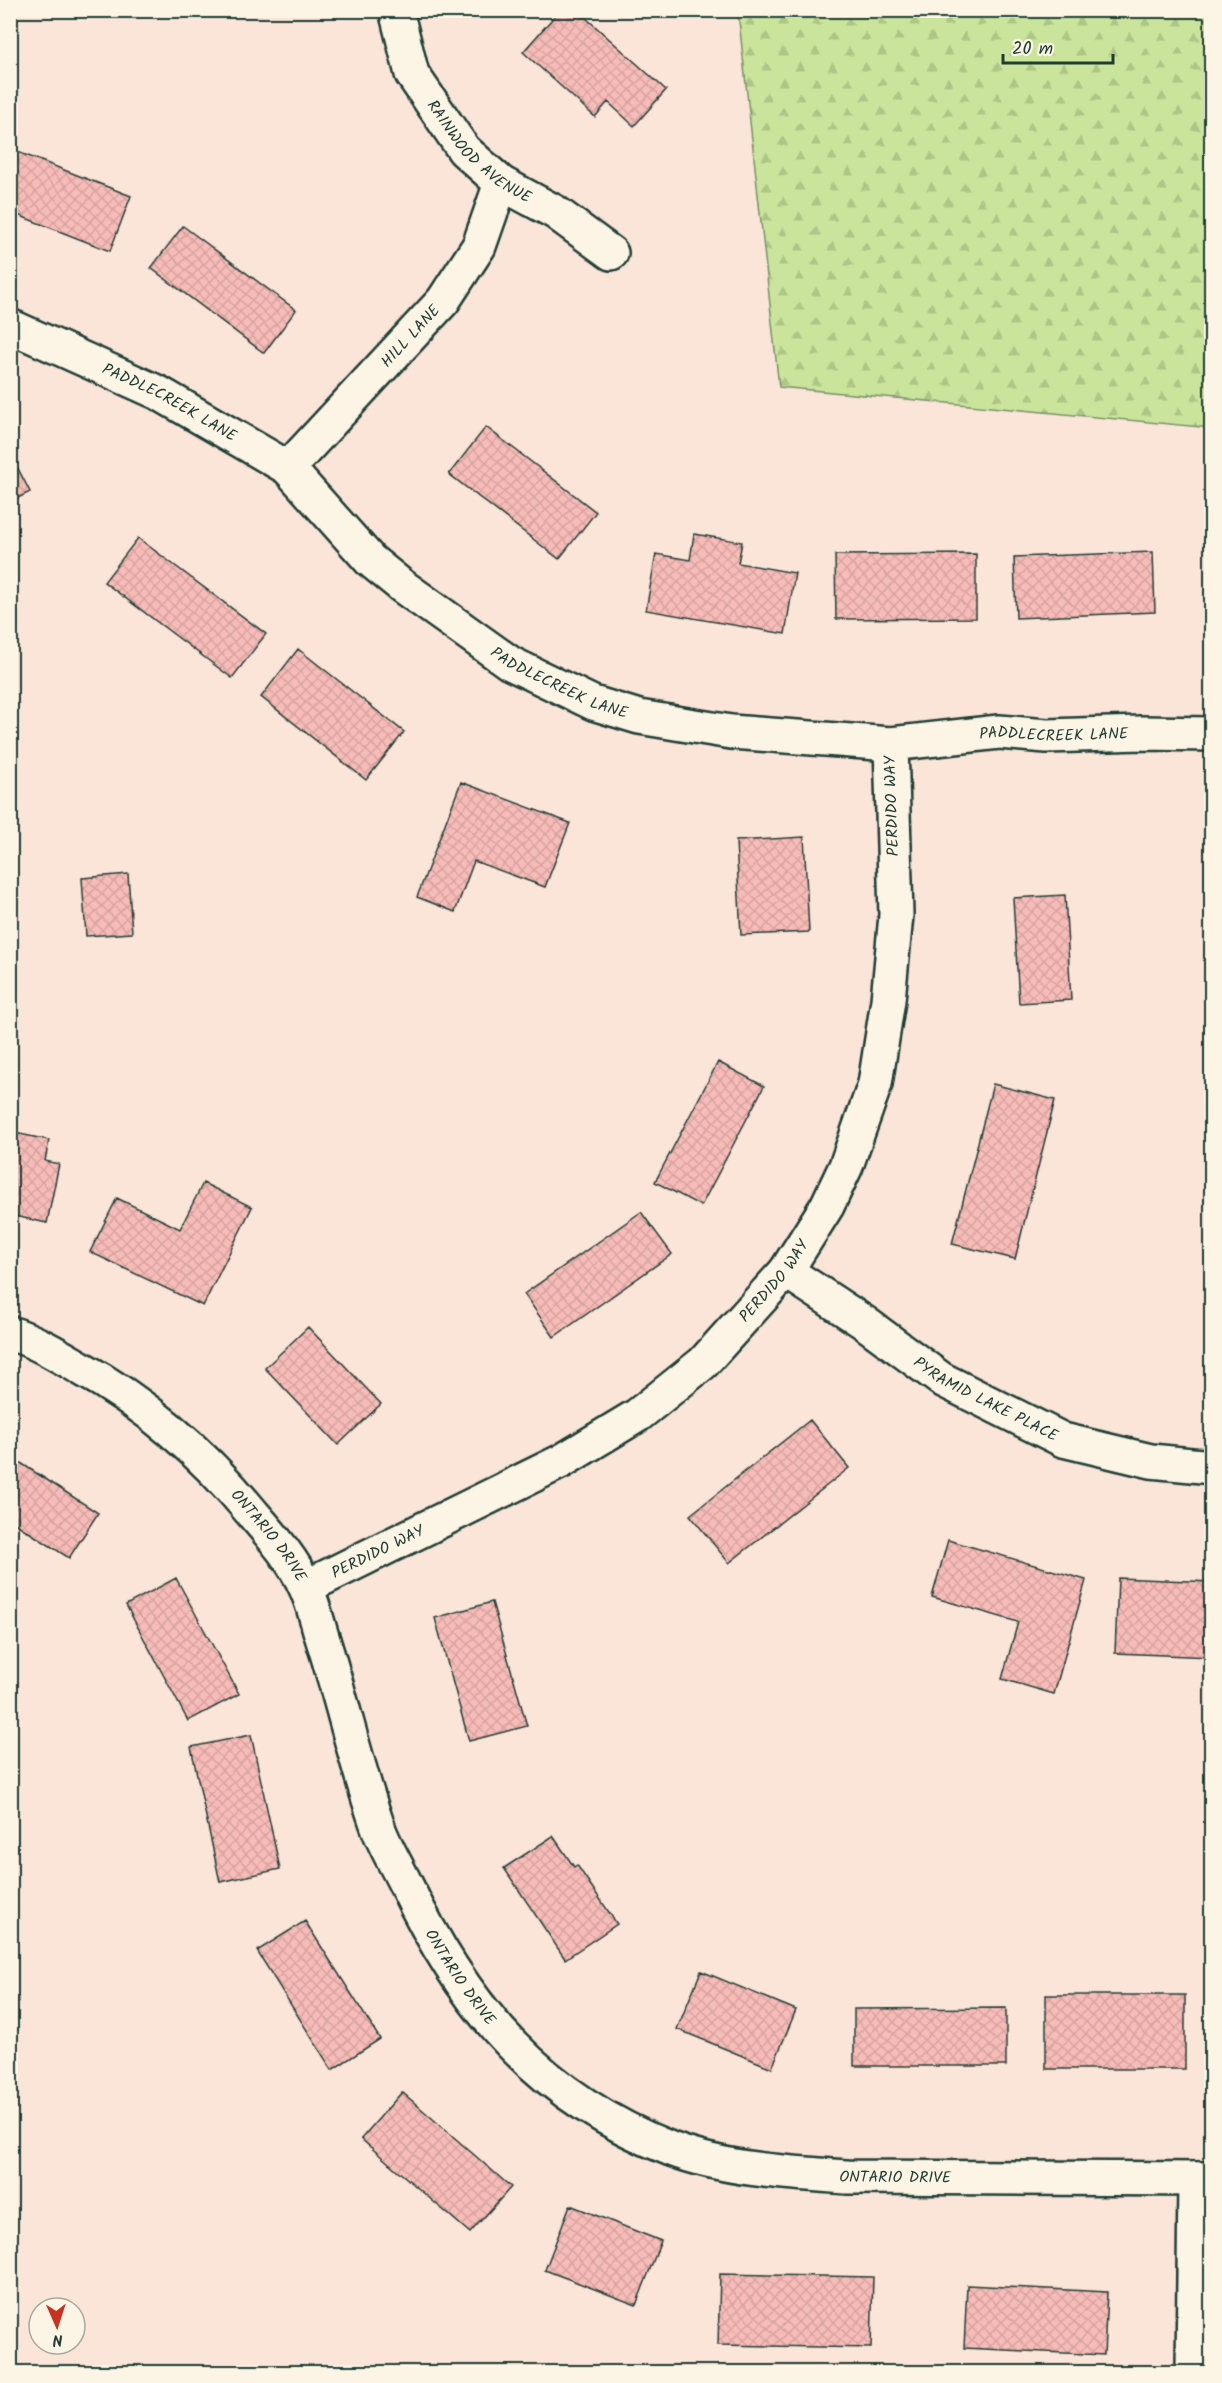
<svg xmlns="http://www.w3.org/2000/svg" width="1222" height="2383" font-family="Kalam,sans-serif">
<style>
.forest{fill:url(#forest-firs);stroke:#749168;stroke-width:1.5}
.building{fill:url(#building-cross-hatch);stroke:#1f3d34;stroke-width:1.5}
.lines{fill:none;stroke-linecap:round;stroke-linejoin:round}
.street-casing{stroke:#1f3d34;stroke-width:38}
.street{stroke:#fcf5e5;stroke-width:33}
.labels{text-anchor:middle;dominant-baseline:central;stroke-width:4.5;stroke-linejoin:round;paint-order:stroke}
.street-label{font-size:16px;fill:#1f3d34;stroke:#fcf5e5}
</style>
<defs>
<pattern id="forest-firs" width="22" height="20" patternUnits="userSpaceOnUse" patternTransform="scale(1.5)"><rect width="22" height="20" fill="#cae59b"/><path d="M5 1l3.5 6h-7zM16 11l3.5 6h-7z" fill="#adc586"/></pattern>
<pattern id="building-cross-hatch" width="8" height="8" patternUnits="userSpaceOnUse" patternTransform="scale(1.5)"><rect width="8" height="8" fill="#f8bcb8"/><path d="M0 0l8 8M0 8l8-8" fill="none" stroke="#d4a29f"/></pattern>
</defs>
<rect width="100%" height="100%" fill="#fbe4d8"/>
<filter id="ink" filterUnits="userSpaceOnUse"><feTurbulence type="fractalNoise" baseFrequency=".0167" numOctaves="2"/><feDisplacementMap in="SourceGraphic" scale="12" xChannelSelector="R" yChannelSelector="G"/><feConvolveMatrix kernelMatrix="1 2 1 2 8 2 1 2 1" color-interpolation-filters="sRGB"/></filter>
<g filter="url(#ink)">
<path class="forest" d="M738,11H1211V428L779,387Z"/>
<path class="building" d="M560,10H577L666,90L634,126L608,102L595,117L523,52Z
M10,149L131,196L110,251L10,212Z
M183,226L296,310L264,353L151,268Z
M486,427L596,512L559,559L449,474Z
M10,453L30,492L10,502Z
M694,534L742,542L738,563L795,573L785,634L646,610L656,554L690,560Z
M138,538L266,634L232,678L104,582Z
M1153,552L1155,612L1016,618L1014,557Z
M976,554V618L836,619L835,555Z
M298,649L404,732L366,780L261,697Z
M461,782L570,823L545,887L474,861L455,912L417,897Z
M804,837L809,932L741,935L736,841Z
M128,874L132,933L86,936L82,878Z
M1065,895L1071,1000L1019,1003L1013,898Z
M718,1062L764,1086L701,1206L655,1182Z
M993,1084L1055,1100L1015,1259L952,1244Z
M10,1132L49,1140L45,1161L59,1164L47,1223L10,1215Z
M203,1183L252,1207L203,1306L90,1252L117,1198L180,1229Z
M641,1212L672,1254L554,1337L524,1294Z
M1212,1323V1347L1205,1345Z
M308,1327L381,1404L338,1445L265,1368Z
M810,1420L849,1468L729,1563L690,1515Z
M10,1456L98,1513L69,1558L10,1520Z
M948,1540L1086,1580L1054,1694L1002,1679L1018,1622L932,1597Z
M176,1578L239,1694L188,1721L126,1605Z
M1118,1578L1212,1582V1657L1115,1653Z
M492,1602L527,1726L469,1741L435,1618Z
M251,1735L280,1869L220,1882L191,1747Z
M553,1836L574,1867L577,1865L617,1924L565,1959L504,1868Z
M305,1921L380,2039L332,2070L257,1951Z
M701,1971L796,2010L772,2068L677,2029Z
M1046,1995H1185V2069H1046Z
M1006,2008V2066H854V2009Z
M402,2092L511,2187L470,2233L361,2139Z
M570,2205L661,2241L636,2305L545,2270Z
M720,2274L873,2277L871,2348L718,2345Z
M967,2285L1107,2292L1104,2355L964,2348Z"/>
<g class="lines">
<g class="street-casing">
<g id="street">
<path id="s1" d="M396,10L412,74L464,150L501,183L555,212L611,253"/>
<path id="s2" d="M10,326L159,393L288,468L370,560L402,586L510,663L593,703L639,717L731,732L891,744L999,732L1047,736L1141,733L1212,734"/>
<path id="s3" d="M288,468L443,301L479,246L501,183"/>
<path id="s4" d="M786,1271L865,1323L941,1379L1063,1440L1151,1461L1212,1467"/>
<path id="s5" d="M10,1333C35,1341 57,1354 79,1367C148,1405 204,1454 254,1515C273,1537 294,1561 306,1588C313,1603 317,1621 322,1637C342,1699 356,1765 378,1827C385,1847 397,1866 406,1885C465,2009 541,2098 671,2149C726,2170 790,2173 848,2177L1212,2179"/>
<path id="s6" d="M306,1587L562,1461L638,1415L703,1363L786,1271L827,1206L846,1166L875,1084L888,1000L896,915L891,744"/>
<path d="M1193,2372L1195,2179"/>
</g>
</g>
<use href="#street" class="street"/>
</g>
</g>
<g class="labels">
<g class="street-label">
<text stroke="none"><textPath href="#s1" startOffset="170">RAINWOOD AVENUE</textPath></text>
<text stroke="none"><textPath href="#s3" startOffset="180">HILL LANE</textPath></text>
<text stroke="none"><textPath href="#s2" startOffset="177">PADDLECREEK LANE</textPath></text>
<text stroke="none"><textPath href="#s2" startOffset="663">PADDLECREEK LANE</textPath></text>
<text stroke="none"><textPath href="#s2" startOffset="1167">PADDLECREEK LANE</textPath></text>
<text transform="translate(892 806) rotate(-92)">PERDIDO WAY</text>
<text stroke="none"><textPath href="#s6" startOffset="566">PERDIDO WAY</textPath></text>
<text stroke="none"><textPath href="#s4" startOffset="238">PYRAMID LAKE PLACE</textPath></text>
<text stroke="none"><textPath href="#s5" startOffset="333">ONTARIO DRIVE</textPath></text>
<text stroke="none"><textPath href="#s6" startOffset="80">PERDIDO WAY</textPath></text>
<text stroke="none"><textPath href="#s5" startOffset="819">ONTARIO DRIVE</textPath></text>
<text stroke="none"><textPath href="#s5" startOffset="1323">ONTARIO DRIVE</textPath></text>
</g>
</g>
<rect width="1222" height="2383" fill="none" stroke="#fcf5e5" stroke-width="36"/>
<rect x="18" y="18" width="1186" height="2347" fill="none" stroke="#1f3d34" stroke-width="2" filter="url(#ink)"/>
<g transform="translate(57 2326) rotate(177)"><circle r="28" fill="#fcf5e5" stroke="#a4ab9e" stroke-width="1.5"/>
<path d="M0-4.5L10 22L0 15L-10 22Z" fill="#c8321e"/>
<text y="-9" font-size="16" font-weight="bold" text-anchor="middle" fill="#1f3d34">N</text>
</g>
<path d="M1003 54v9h110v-9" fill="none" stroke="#1f3d34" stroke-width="3"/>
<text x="1012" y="54" font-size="18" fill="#1f3d34" stroke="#fcf5e5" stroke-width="4.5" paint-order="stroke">20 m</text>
</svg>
